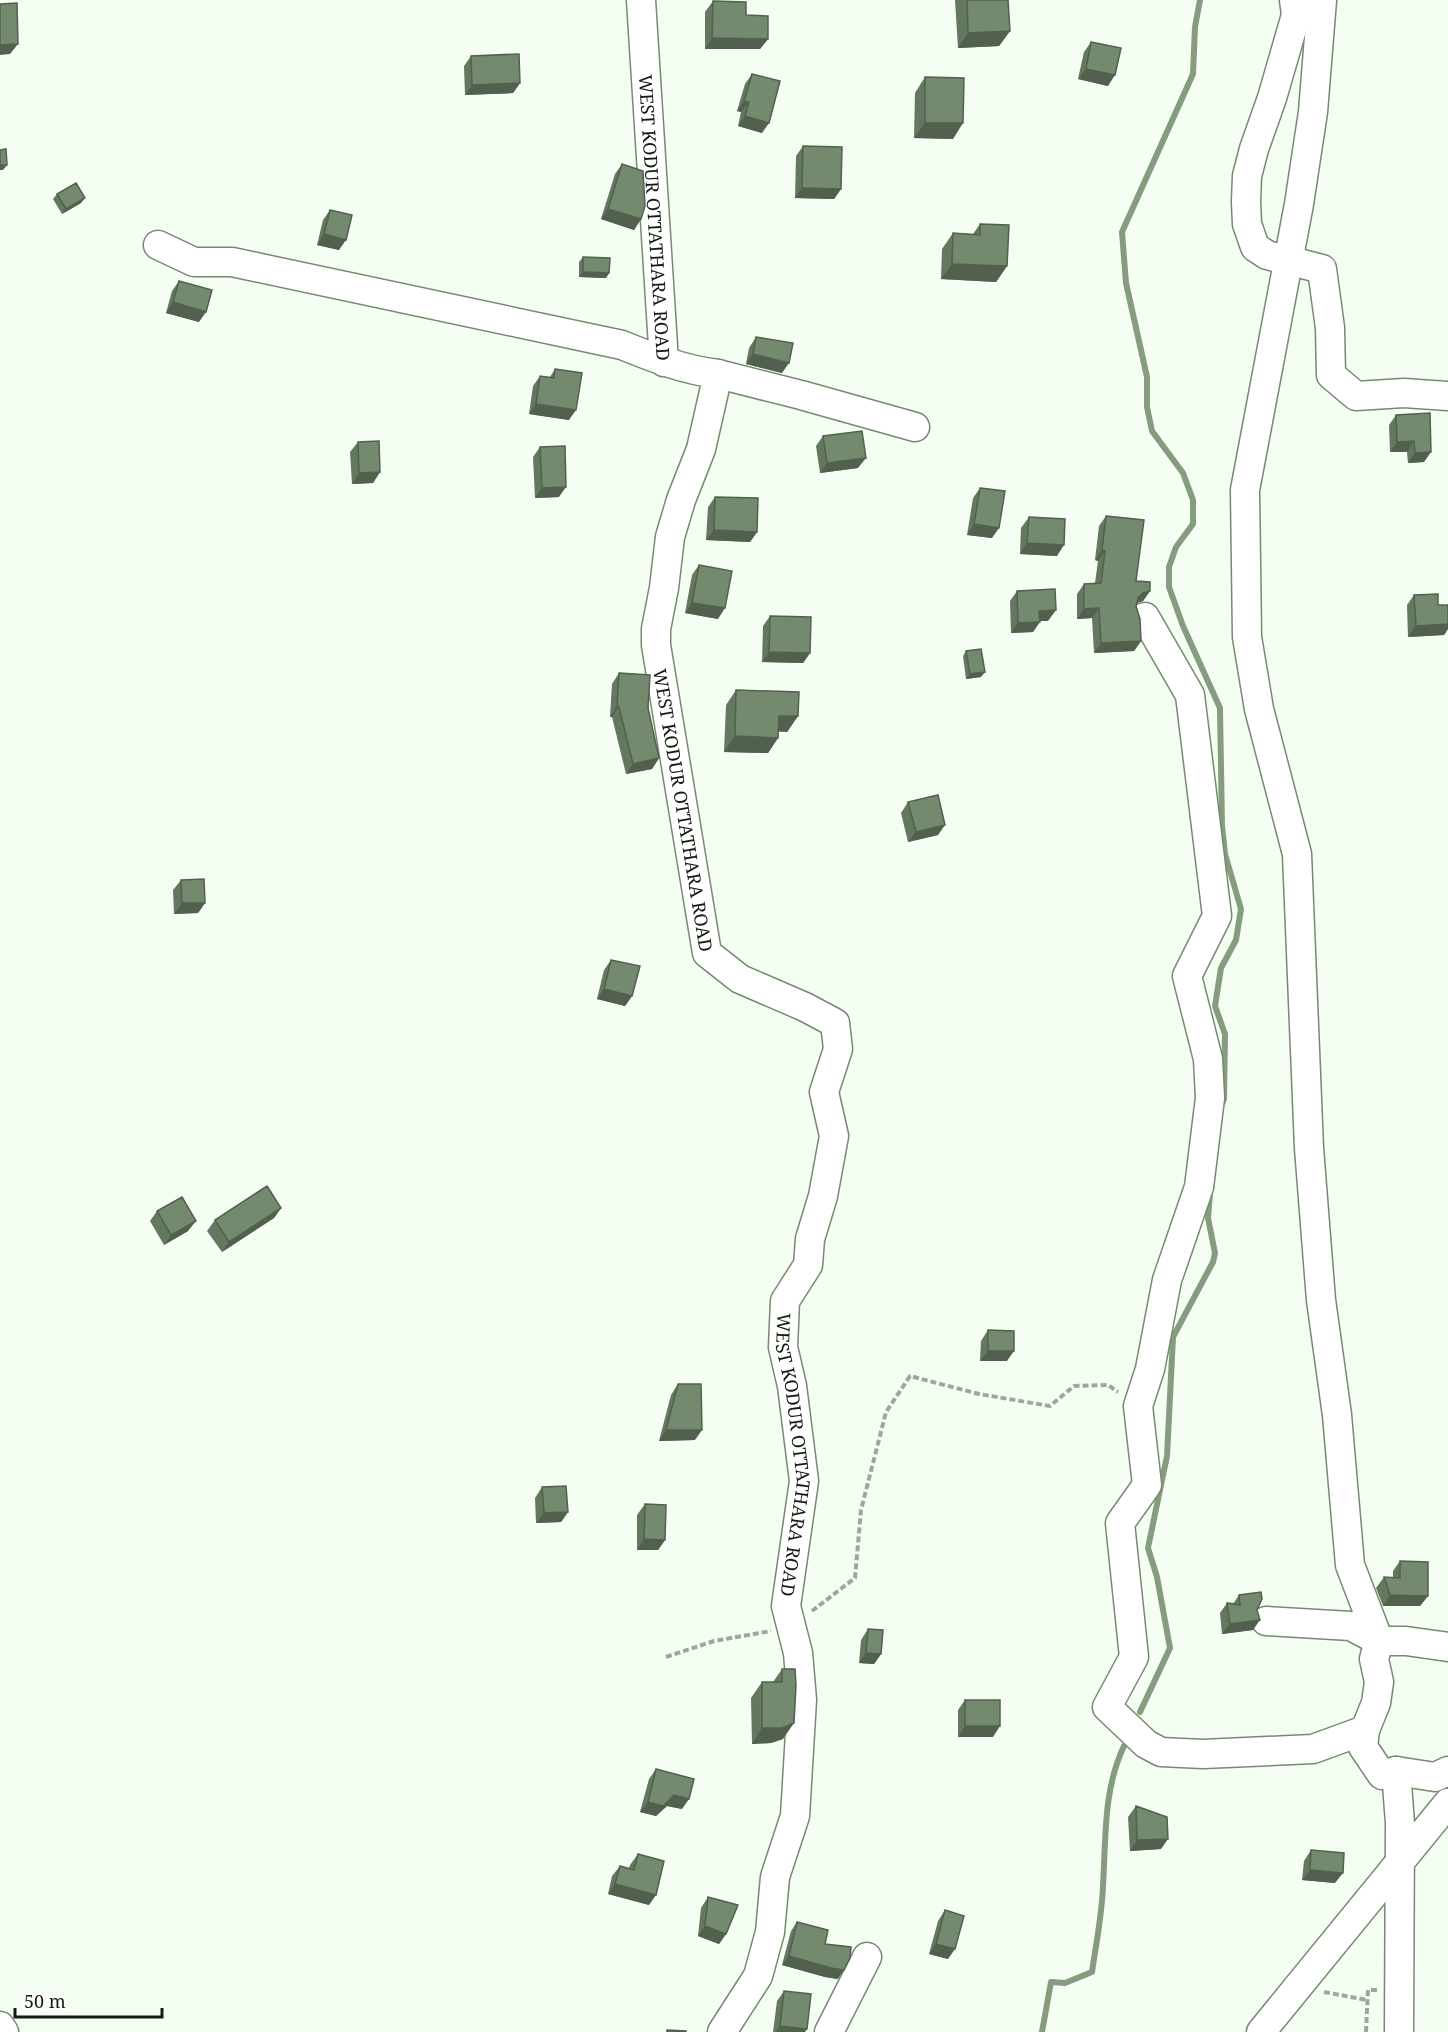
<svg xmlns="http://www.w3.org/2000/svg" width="1448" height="2032" font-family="'Noto Serif',serif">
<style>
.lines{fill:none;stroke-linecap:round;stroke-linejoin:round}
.stream{stroke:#859c80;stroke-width:6}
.minor-casing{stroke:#758b70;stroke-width:31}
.path{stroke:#9ea79b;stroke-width:4;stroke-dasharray:6 3;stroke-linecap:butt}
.minor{stroke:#fff;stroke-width:28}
.wall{fill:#64775f}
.shaded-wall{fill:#51614e}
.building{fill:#748a6f;stroke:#51614e;stroke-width:1.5}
.labels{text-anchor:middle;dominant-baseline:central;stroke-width:5;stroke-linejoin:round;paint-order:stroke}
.street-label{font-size:18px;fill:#141c12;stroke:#fff}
</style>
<rect width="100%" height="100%" fill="#f5fef2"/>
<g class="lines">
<path class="stream" d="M1200,0L1195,27L1193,74L1122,232L1126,283L1147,377V407L1152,431L1183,473L1193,500V524L1176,547L1169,567V587L1183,626L1220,708L1222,825L1225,854L1241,909L1236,940L1221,968L1215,1006L1225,1034L1224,1099L1221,1106
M1140,1712L1170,1648L1157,1577L1148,1548L1167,1456L1173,1337L1213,1262L1215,1253L1208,1218L1210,1193
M1042,2032L1051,1982L1065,1983L1092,1972C1096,1944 1102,1915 1103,1886C1106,1839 1103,1790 1124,1746"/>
<g class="minor-casing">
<g id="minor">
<path id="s1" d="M641,0L664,362"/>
<path d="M1294,0L1296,15L1272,98L1254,149L1247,176L1246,202L1247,224L1255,247L1267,255L1322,269L1330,328L1331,375L1356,396L1404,393L1448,396"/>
<path id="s2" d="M158,245L194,262H232L622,345C654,358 684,370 718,374L701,449L681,500L670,537L664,588L656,629V645L707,953L740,979L805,1007L835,1023L838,1049L824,1092L834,1136L823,1196L810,1239L808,1265L785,1301L783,1347L792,1386L804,1481L786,1606L798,1653L802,1700L795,1816L775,1877L770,1932L758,1976L722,2032"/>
<path d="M718,374L801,395L915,427"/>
<path d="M1145,617L1190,695L1217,916L1187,976L1208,1059L1210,1098L1199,1187L1167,1280L1150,1369L1138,1406L1147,1485L1120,1523L1134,1657L1107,1707L1146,1744L1161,1752L1203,1754L1313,1749L1365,1730L1376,1703L1379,1682L1374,1659L1379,1641H1406L1448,1647"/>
<path d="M1266,1621L1351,1626L1379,1641L1350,1565L1337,1415L1321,1300L1309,1148L1297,854L1259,709L1247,637L1245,490L1299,204L1313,112L1322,0"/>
<path d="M1365,1730L1363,1747L1382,1775L1396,1771L1435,1777L1448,1771"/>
<path d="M1396,1771L1400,1823L1399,2032"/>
<path d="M0,2026L4,2032"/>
<path d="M829,2032L867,1957"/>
<path d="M1261,2032L1448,1803"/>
</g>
</g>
<path class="path" d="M812,1611L855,1578L861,1510L886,1412L910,1376L979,1394L1050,1406L1074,1386L1108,1385L1118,1392
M666,1657L714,1641L771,1631
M1324,1992L1367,2000
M1366,2032L1368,1990H1378"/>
<use href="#minor" class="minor"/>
</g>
<path class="wall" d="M955,0H1008L1010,31L999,46L958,48Z
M713,1L746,15L768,39L760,49H705V12Z
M1091,42L1108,86L1078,79L1084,52Z
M471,56L520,83L513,93L465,95L464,66Z
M752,74L762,133L738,126L741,112L737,111L745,84Z
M925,77L953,139L914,138L915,93Z
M803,146L841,189L834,199L795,198L796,156Z
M622,164L641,219L634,230L601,219L615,174Z
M57,194L81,203L62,214L53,199Z
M330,210L339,250L317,245L323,220Z
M980,224L1007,266L996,282L941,279L942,249L953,233L973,234Z
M583,257L609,273L606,278L579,277V262Z
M179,281L199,322L166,313L172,291Z
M756,337L782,373L746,364L749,348Z
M555,369L569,420L529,414L533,386L540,376L550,377Z
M1430,413L1424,462L1408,463L1407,452H1390L1389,425L1396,415Z
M823,436L858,468L820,473L816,446Z
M358,442L380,472L373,483L352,484L350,452Z
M540,447L559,497L535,498L533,457Z
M980,488L992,538L967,535L973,498Z
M715,497L757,532L750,542L706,540L708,507Z
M1106,516L1136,581L1150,591L1143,601L1137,603L1136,606L1141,641L1134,651L1094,653L1092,618L1077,619V594L1084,584L1095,583L1098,561L1095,560L1099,526Z
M1029,517L1057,556L1020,554L1021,528Z
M699,565L718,619L685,613L692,575Z
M1017,591L1048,621H1040L1033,632L1011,633L1010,601Z
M1414,595L1438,605H1448V629L1444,635L1408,637L1407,605Z
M770,616L810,653L803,663L762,662L763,626Z
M966,651L981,677L966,679L963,656Z
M619,673L648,708L659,758L652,769L626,774L612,717H610L612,684Z
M736,690L798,716L787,732L779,731L778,738L768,753L724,752L726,705Z
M908,802L938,835L908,842L901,813Z
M181,880L205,903L198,913L174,914L173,890Z
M611,960L632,996L625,1006L597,999L604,970Z
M281,1208L274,1218L222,1252L207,1231L215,1220Z
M157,1211L188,1231L164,1245L150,1221Z
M988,1330L1007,1361H980L981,1341Z
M678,1384L695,1440L659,1441L671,1395Z
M542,1487L568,1512L561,1522L536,1523L535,1498Z
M645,1504L665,1540L658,1550H637V1515Z
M1400,1561L1428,1596L1420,1606H1383L1376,1588L1384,1577L1393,1578V1571Z
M1239,1595L1257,1610L1253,1630L1222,1634L1220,1613L1227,1603L1233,1604Z
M868,1629L881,1654L874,1664L859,1663L861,1640Z
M782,1669L783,1739L771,1743L752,1744L751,1698L762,1682H773Z
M965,1700L993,1737H958V1710Z
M656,1769L682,1809L667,1806L656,1816L640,1812L649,1779Z
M1136,1806L1161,1849L1130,1851L1128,1817Z
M1311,1850L1335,1883L1302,1880L1304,1861Z
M638,1854L649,1905L608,1894L612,1876L620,1866L629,1868L630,1865Z
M708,1897L726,1934L719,1944L698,1936L701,1908Z
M945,1910L948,1959L929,1954L938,1921Z
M797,1922L825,1944L838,1979L825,1977L782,1965L791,1931Z
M784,1991L805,2032H773L777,2001Z"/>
<path class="shaded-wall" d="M1010,31L999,46L958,48L968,33Z
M712,38L768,39L760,49H705Z
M18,44L10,54L0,55V45Z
M1086,69L1115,75L1108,86L1078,79Z
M520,83L513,93L465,95L472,85Z
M744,101L749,102L741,112L737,111Z
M745,116L769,123L762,133L738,126Z
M925,123H963L953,139L914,138Z
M0,165H7L3,170H0Z
M802,188L841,189L834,199L795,198Z
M85,198L81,203L62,214L66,209Z
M608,209L641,219L634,230L601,219Z
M324,234L346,240L339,250L317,245Z
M952,264L1007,266L996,282L941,279Z
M583,272L609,273L606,278L579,277Z
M173,302L206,312L199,322L166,313Z
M753,354L789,363L782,373L746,364Z
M536,404L576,410L569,420L529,414Z
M1414,441L1407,452H1390L1397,442Z
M1431,452L1424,462L1408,463L1415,453Z
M866,458L858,468L820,473L827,463Z
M380,472L373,483L352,484L359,473Z
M566,487L559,497L535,498L542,488Z
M974,524L999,528L992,538L967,535Z
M714,530L757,532L750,542L706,540Z
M1027,543L1064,545L1057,556L1020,554Z
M1102,550L1105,551L1098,561L1095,560Z
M1150,591L1143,601L1136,603L1138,598L1143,593Z
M692,603L725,608L718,619L685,613Z
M1099,608L1092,618L1077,619L1084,609Z
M1056,610L1048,621H1032L1039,611Z
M1040,622L1033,632L1011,633L1018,623Z
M1448,624V629L1444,635L1408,637L1416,626Z
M1141,641L1134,651L1094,653L1101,643Z
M769,652L810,653L803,663L762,662Z
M985,672L981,677L966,679L970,674Z
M617,706L619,707L612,717H610Z
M779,716H798L787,732L768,731Z
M735,736L778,738L768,753L724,752Z
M659,758L652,769L626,774L633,764Z
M945,825L938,835L908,842L916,832Z
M182,903H205L198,913L174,914Z
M604,989L632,996L625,1006L597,999Z
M281,1208L274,1218L222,1252L229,1242Z
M196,1221L188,1231L164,1245L171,1235Z
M988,1351H1014L1007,1361H980Z
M666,1430H702L695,1440L659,1441Z
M568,1512L561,1522L536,1523L544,1513Z
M644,1539L665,1540L658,1550H637Z
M1390,1595L1428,1596L1420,1606H1383Z
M1260,1620L1253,1630L1222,1634L1230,1624Z
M866,1653L881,1654L874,1664L859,1663Z
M794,1723L783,1739L771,1743L752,1744L762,1728Z
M965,1726H1000L993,1737H958Z
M674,1795L689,1799L682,1809L667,1806L656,1816L640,1812L648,1802Z
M1168,1839L1161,1849L1130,1851L1137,1840Z
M1310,1870L1343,1873L1335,1883L1302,1880Z
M615,1884L656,1895L649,1905L608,1894Z
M705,1926L726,1934L719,1944L698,1936Z
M936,1944L955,1949L948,1959L929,1954Z
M789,1956L844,1970L838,1979L825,1977L782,1965Z
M780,2026L807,2029L805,2032H776Z"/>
<path class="building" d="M967,0H1008L1010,31L968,33Z
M713,1L746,2V15L768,16V39L712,38Z
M17,3L18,44L0,45V4Z
M1091,42L1121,48L1115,75L1086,69Z
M519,54L520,83L472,85L471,56Z
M752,74L780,81L769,123L745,116L749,102L744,101Z
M925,77L964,78L963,123H925Z
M803,146L842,147L841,189L802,188Z
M6,149L7,165H0V150Z
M622,164L643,171L645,206L641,219L608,209Z
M76,183L85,198L66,209L57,194Z
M330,210L352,215L346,240L324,234Z
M980,224L1009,225L1007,266L952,264L953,233L980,235Z
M583,257L610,258L609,273L583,272Z
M179,281L212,290L206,312L173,302Z
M756,337L793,343L789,363L753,354Z
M555,369L582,373L576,410L536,404L540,376L554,378Z
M1430,413L1431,452L1415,453L1414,441L1397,442L1396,415Z
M862,431L866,458L827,463L823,436Z
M379,441L380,472L359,473L358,442Z
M565,446L566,487L542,488L540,447Z
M980,488L1005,491L999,528L974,524Z
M715,497L758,498L757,532L714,530Z
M1106,516L1144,520L1136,581L1150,582V591L1143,593L1138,598L1136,606L1140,619L1141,641L1101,643L1099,608L1084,609V584L1101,583L1105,551L1102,550Z
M1029,517L1065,519L1064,545L1027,543Z
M699,565L732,571L725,608L692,603Z
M1055,589L1056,610L1039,611L1040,622L1018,623L1017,591Z
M1438,594V605H1448V624L1416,626L1414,595Z
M770,616L811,617L810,653L769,652Z
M981,649L985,672L970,674L966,651Z
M619,673L650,675L648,708L659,758L633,764L619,707L617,706Z
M736,690L799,692L798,716H779L778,738L735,736Z
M938,795L945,825L916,832L908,802Z
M204,879L205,903H182L181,880Z
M611,960L640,966L632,996L604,989Z
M267,1186L281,1208L229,1242L215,1220Z
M182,1197L196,1221L171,1235L157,1211Z
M988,1330L1014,1331V1351H988Z
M678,1384H701L702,1430H666Z
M566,1486L568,1512L544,1513L542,1487Z
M645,1504L666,1505L665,1540L644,1539Z
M1400,1561L1428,1562V1596L1390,1595L1384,1577L1400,1578Z
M1261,1592L1262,1599L1257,1610L1260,1620L1230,1624L1227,1603L1240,1605L1239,1595Z
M868,1629L883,1630L881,1654L866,1653Z
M782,1669H795L796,1685L794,1723L782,1728H762V1682H782Z
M965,1700H1000V1726H965Z
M656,1769L694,1779L689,1799L674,1795L663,1806L648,1802Z
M1136,1806L1167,1817L1168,1839L1137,1840Z
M1311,1850L1344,1853L1343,1873L1310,1870Z
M638,1854L664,1861L656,1895L615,1884L620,1866L634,1870Z
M708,1897L738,1905L726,1934L705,1926Z
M945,1910L964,1916L955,1949L936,1944Z
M797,1922L828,1930L825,1944L851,1947L850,1958L844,1970L831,1968L789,1956Z
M784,1991L811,1994L807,2029L780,2026Z
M667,2030L686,2031V2032H667Z"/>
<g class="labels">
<g class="street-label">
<text stroke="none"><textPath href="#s1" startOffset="218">WEST KODUR OTTATHARA ROAD</textPath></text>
<text stroke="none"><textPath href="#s2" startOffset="1024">WEST KODUR OTTATHARA ROAD</textPath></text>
<text stroke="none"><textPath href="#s2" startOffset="1762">WEST KODUR OTTATHARA ROAD</textPath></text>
</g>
</g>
<path d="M15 2008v9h147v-9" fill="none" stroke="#141c12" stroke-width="3"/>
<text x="24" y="2008" font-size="18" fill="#141c12" stroke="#ffffff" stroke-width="4.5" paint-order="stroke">50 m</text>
</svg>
